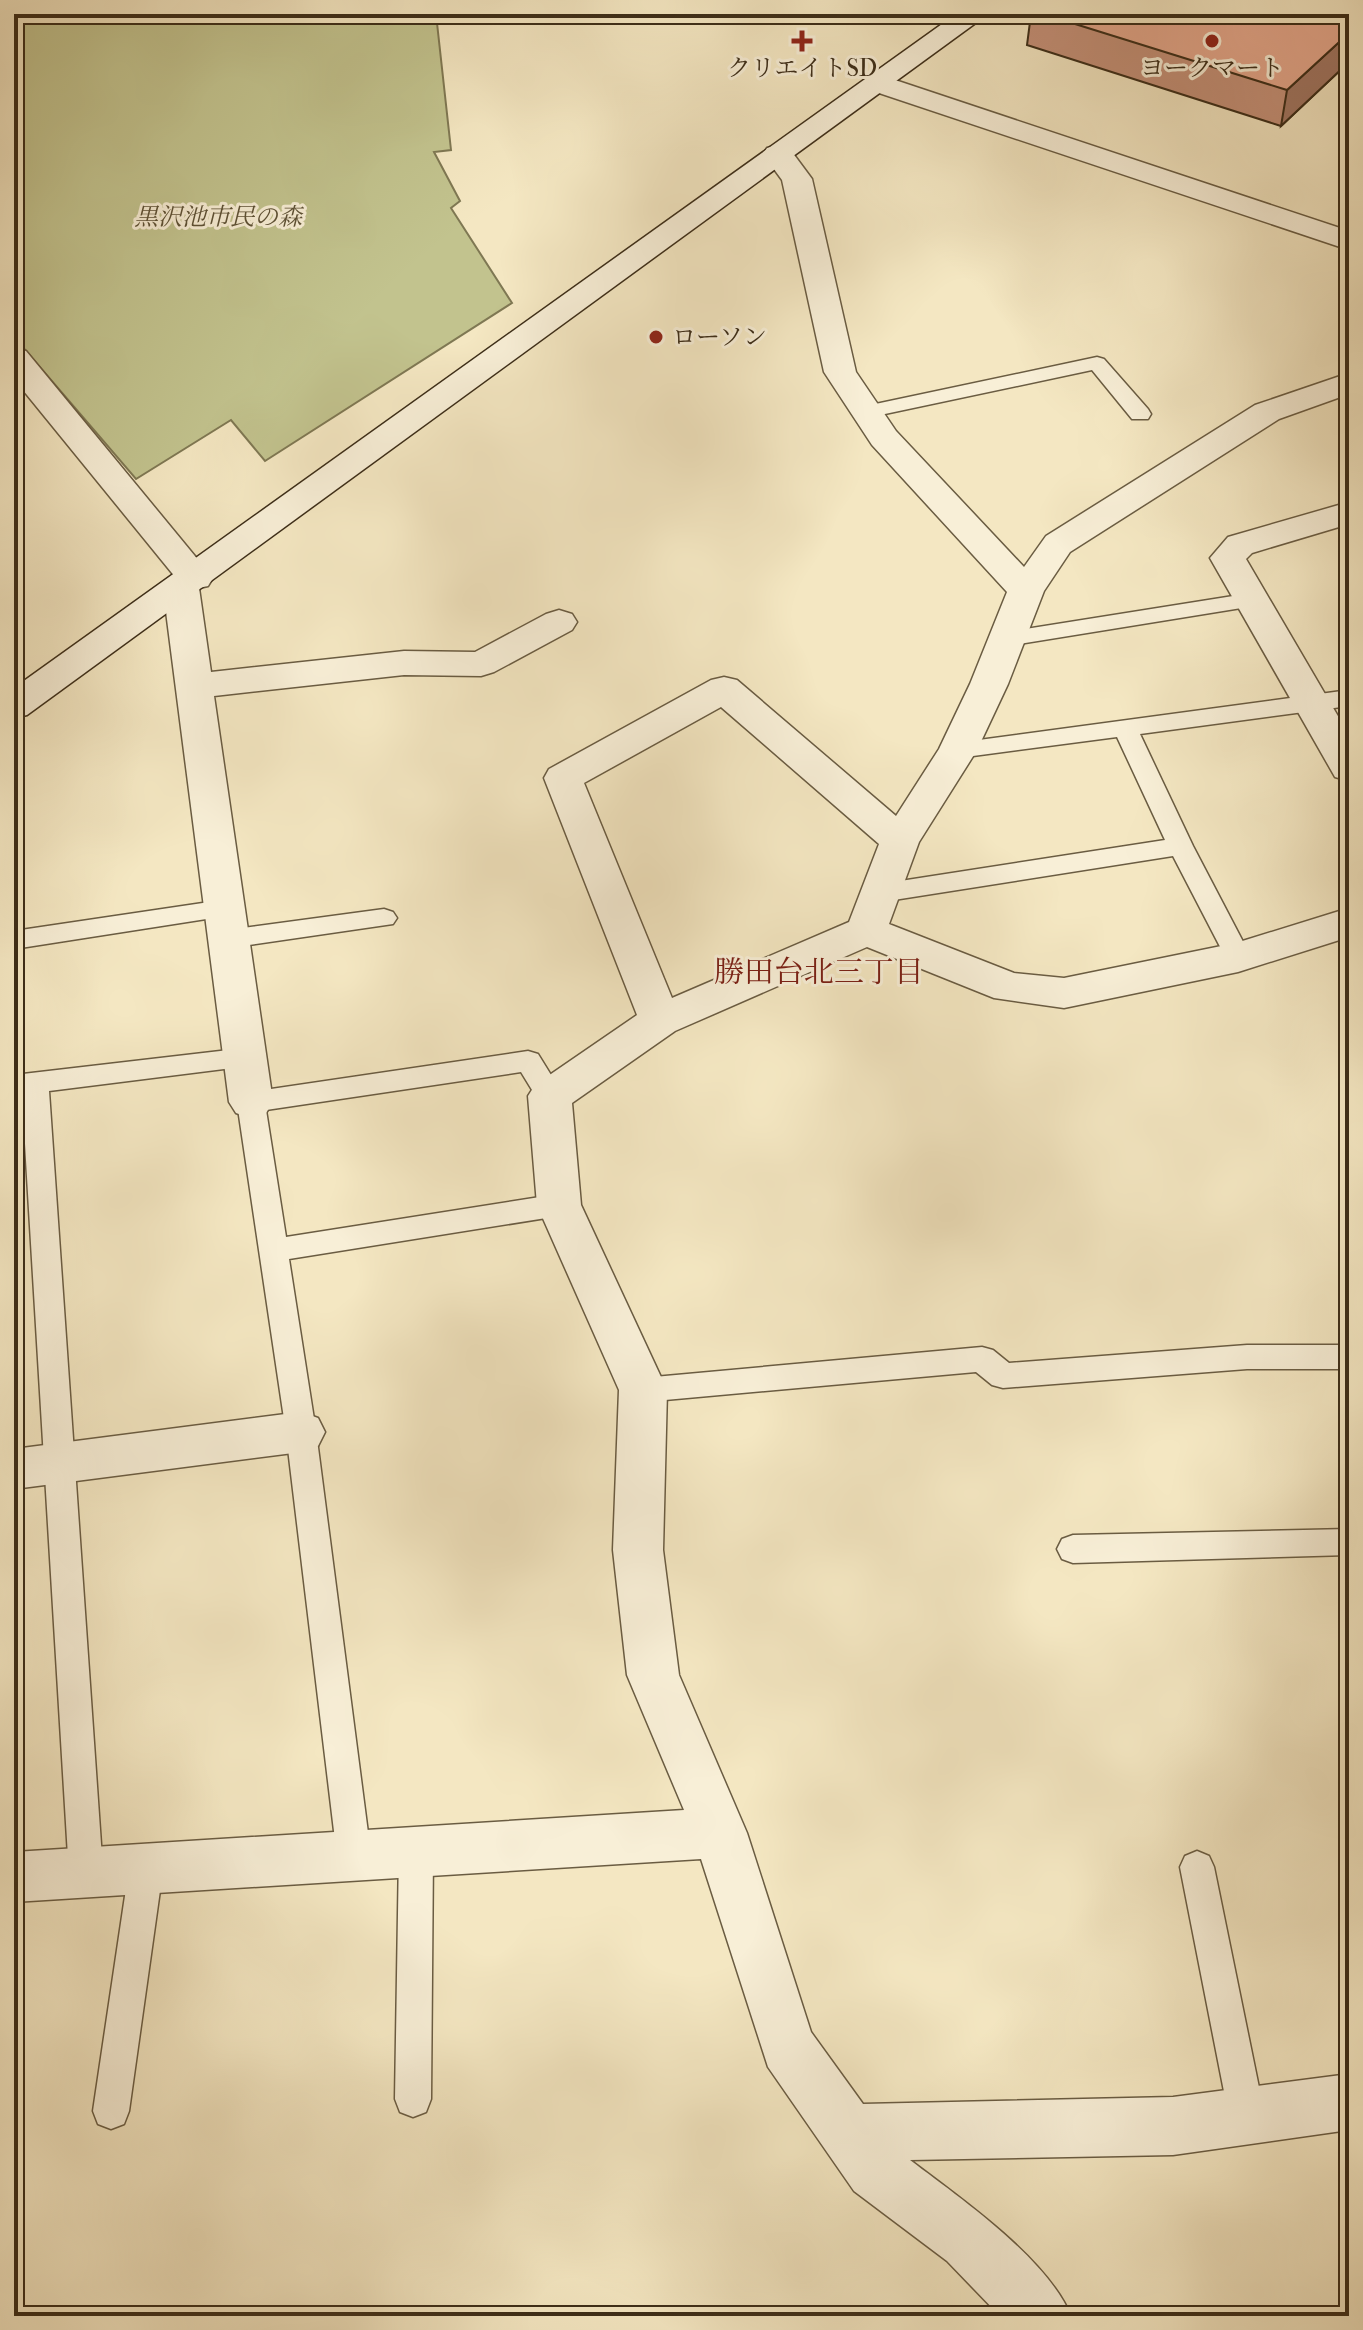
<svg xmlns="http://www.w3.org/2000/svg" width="1363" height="2330" font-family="'IM FELL French Canon','Noto Serif JP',serif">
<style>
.green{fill:#c2c38e;stroke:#7f7853;stroke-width:2}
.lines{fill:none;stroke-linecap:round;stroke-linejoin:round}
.lane-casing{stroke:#6a5c42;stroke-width:3}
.street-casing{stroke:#6a5c42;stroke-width:3}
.secondary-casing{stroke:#3c2d18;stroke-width:3}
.lane{fill:#f8efd7;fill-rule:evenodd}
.street{fill:#f8efd7;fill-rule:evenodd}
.secondary{fill:#f8efd7;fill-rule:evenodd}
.wall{fill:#c49078;stroke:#3c2d18;stroke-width:2}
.shaded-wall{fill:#a07562;stroke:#3c2d18;stroke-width:2}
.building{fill:#e4a78c;stroke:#3c2d18;stroke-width:2}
.poi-dot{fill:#8f2418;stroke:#f8efd7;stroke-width:3}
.labels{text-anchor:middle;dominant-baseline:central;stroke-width:6;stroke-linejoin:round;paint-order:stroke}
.far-poi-label{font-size:24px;fill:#3c2d18;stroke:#f8efd7}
.far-park-label{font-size:24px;font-style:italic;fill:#5e5236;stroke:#f8efd7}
.neighbourhood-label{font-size:30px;fill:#7a1f14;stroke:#f8efd7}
</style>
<rect width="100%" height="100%" fill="#f4e7c2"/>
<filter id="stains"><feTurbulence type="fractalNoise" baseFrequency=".0025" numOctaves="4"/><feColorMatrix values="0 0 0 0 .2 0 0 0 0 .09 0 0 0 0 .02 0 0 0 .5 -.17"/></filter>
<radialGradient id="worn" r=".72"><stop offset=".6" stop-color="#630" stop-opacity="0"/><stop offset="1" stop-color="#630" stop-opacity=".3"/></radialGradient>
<path class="green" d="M14,14H436L451,150L434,152L460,201L451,208L512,303L265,461L231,420L136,479L14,337Z"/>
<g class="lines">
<g class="lane-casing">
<path id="lane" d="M1097,357L1104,359L1148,409L1151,414L1148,419H1132L1092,370L866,418L855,412L866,406Z
M1252,593L1260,595L1263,600L1260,605L1007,646L999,644L995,639L999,634L1007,632Z
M1349,690V706L1140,734L1193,846L1251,957L1247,964L1238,966L1229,964L1173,856L881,902L872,899L868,893L872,887L881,884L1165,840L1117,737L958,758L949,756L946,750L949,744Z
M223,900L232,903L236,909L232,915L14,949V931Z
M384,909L393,912L397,918L393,924L228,948L219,946L215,939L219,932L228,930Z
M246,1048L256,1051L260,1058L256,1065L49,1091L103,1873L98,1884L86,1889L74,1884L69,1873L22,1094L14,1095V1075Z
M528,1051L538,1054L564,1096L560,1103L550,1106L540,1103L521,1072L266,1110L286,1237L559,1194L569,1197L573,1205L569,1213L559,1216L289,1259L316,1432L371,1856L366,1867L354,1872L342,1867L337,1856L286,1432L237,1102L241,1095L251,1092Z
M1247,1345H1349V1369H1247L1003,1388L992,1385L976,1372L643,1402L632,1399L628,1390L632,1381L643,1378L982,1347L993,1350L1009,1363Z
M1349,1529V1555L1073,1563L1062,1559L1057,1549L1062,1539L1073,1535Z
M416,1836L428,1841L433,1852L431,2099L426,2112L413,2117L400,2112L395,2099L399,1852L404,1841Z
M1197,1851L1209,1856L1214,1867L1265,2117L1260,2130L1247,2135L1234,2130L1229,2117L1180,1867L1185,1856Z
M146,1853L158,1858L163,1869L129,2111L124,2124L111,2129L98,2124L93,2111L129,1869L134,1858Z"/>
</g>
<g class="street-casing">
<path id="street" d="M880,75L1349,231V250L870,90L866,84L870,78Z
M778,145L789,148L812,179L856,372L896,431L1024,567L1046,536L1255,405L1349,373V394L1279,419L1070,552L1044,591L1008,684L977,750L919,842L889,924L1014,973L1064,978L1236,943L1349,908V937L1238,972L1064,1008L994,998L867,947L675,1031L572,1103L581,1205L667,1390L663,1550L679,1675L747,1833L811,2032L863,2104L1173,2097L1349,2074V2130L1173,2155L910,2160C960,2198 1047,2258 1071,2316H1000L947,2261L854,2191L768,2067L701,1859L14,1902V1852L684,1810L627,1675L613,1550L619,1390L537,1205L528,1096L535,1085L637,1015L544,778L549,769L711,680L724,677L737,680L896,816L939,749L970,684L1007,592L872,445L824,372L782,180L763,154L767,148ZM721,707L879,844L849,922L672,998L584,783Z
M14,348L26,351L213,578L208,586L199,588L211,672L404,651L475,652L546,614L559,610L572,614L577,622L572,630L494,672L481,676L404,675L214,696L273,1102L266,1113L251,1118L236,1113L229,1102L163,588L168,580L176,578L14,379Z
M1349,502V524L1252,553L1246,559L1349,735V781L1335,777L1210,558L1228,537Z
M301,1412L318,1418L325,1432L318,1446L301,1452L14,1489V1449Z"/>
</g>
<g class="secondary-casing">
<path id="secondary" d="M956,14H988L27,715L14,718V688Z"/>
</g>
<use href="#lane" class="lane"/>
<use href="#street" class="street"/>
<use href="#secondary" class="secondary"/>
</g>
<path class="wall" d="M1031,14H1349V62L1281,126L1027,45Z"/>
<path class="shaded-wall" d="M1349,33V62L1281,126L1287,90Z"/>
<path class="building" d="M1043,14H1349V33L1287,90Z"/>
<g class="poi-dot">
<path d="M798 29h8v8h8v8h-8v8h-8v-8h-8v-8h8z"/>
<circle cx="1212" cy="41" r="8"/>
<circle cx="656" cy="337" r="8"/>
</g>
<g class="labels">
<g class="far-poi-label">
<text x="802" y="68">クリエイトSD</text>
<text x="1212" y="68">ヨークマート</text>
<text x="672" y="337" text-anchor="start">ローソン</text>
</g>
<g class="far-park-label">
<text x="218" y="217">黒沢池市民の森</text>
</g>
<g class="neighbourhood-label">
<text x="819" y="972">勝田台北三丁目</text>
</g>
</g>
<rect width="1363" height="2330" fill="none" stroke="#f4e7c2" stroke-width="48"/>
<rect x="16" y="16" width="1331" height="2298" fill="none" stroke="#3c2d18" stroke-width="4"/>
<rect x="24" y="24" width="1315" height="2282" fill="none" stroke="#3c2d18" stroke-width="2"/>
<rect width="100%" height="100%" filter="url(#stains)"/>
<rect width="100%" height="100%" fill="url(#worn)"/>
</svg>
